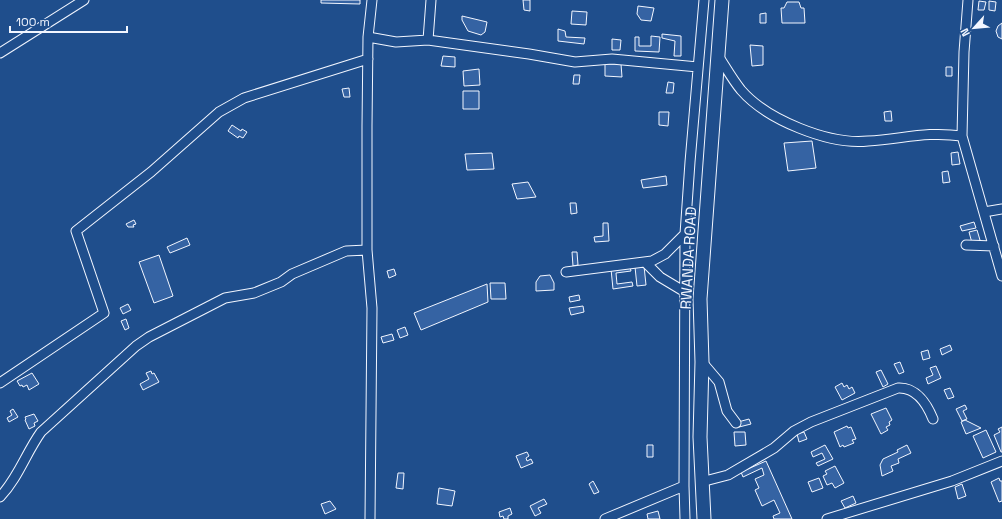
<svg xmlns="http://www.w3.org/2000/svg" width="1002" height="519" font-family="'Space Grotesk',sans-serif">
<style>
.building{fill:#3563a3;stroke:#f2f6ff}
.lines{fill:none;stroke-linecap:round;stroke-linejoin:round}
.minor-casing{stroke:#f2f6ff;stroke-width:11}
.highway-casing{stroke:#f2f6ff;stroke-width:15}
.minor{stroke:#1f4e8c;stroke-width:9}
.highway{stroke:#1f4e8c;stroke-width:13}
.labels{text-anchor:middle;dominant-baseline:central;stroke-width:3;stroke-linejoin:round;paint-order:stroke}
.street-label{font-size:15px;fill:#f2f6ff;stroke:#1f4e8c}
</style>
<rect width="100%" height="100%" fill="#1f4e8c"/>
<path class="building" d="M321,0H360V4L321,3Z
M523,0H530V11L524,10Z
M979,1L986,2L984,10H978Z
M989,1L996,2L995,11L989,10Z
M787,2H799L801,8H804L805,23H782L781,8H784Z
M638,6L654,8L651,21L641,20L637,14Z
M572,11L587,12L586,25L571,24Z
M766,13V23H760V14Z
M462,16L487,22L485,32L481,35L468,31L462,20Z
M1002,23V39L998,37L996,31L998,26Z
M558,29L565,31L566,37L585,38L584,44L558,41Z
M662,34L681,36V56H674L675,41L662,38Z
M651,36L660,37L659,52L635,51V37H639V46H651Z
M612,39L621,40L620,50H612Z
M750,45L763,46V65L752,66Z
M443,56L455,57V67L441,66Z
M605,64H621L622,77L605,76Z
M946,67H952V76H946Z
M479,69L480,85L464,86L463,71Z
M574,75H580L579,84H573Z
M668,82L674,83L673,93H666Z
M349,88L350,97H344L342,89Z
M463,91H479V109H463Z
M891,111L892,121H885L884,112Z
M659,112H669L668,126L659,125Z
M232,125L241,131L242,129L247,132L243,138L239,136L238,138L228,131Z
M812,141L816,168L788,171L784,143Z
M958,152L960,164L952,165L951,153Z
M492,153L494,169L467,170L465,154Z
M948,171L950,182L943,183L942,172Z
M666,176L667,185L643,188L641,180Z
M528,182L536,197L517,199L512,184Z
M570,203H576L577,213L571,214Z
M134,220L136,224L133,225L134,227H128L126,224Z
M974,222L976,228L962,231L960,226Z
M603,223H608L609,241L595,242L594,237L603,236Z
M977,230L980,240L972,243L969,232Z
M187,238L190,245L170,253L167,247Z
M572,252H577L578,265L573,266Z
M159,255L173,296L154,303L139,262Z
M644,266L646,285L637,286L635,267Z
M630,267L631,271L616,273L617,284L632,282L633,286L613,289L611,269Z
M394,269L396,275L389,278L387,271Z
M550,275L554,283V290L536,291V282L540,276Z
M490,283H505L506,299H491Z
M487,284L488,302L421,330L414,313Z
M579,295L580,300L570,302L569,297Z
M128,304L131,310L123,314L120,308Z
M583,306L584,312L571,315L569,308Z
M126,319L129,328L125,330L121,321Z
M405,327L408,335L400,338L397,330Z
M392,334L394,340L383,343L381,337Z
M950,345L952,350L942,355L940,349Z
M928,350L930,358L923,360L921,352Z
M900,362L904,372L899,374L894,364Z
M936,366L941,378L928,384L926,378L933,375L930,368Z
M881,370L888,384L883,387L876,372Z
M151,371L152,374L154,373L159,382L143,390L140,384L149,379L146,373Z
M32,373L39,384L29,390L27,385L23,387L22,385L20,386L17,381Z
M842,383L844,387L847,385L849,389L852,387L855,393L842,400L835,387Z
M950,388L954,397L948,399L944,390Z
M965,405L967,409L963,411L967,419L962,421L956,409Z
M886,408L892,420L889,422L890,425L886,427L888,430L881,434L871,414Z
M13,409L18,417L9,422L7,418L12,415L10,411Z
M34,414L38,421L34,423L35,426L29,429L25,420L26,419L25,417Z
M749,419L751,424L739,427L738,422Z
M965,420L981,428L966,434L961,422Z
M847,426L848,428L851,427L856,439L852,440L854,443L844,447L843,445L840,447L834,432Z
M1002,427V452H1001L994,435L1000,432L998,429Z
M986,430L996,452L983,458L973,436Z
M734,432H745L746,445L735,446Z
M804,432L807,439L799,442L797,434Z
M647,445H653V457H647Z
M825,445L833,459L818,466L816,463L825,459L822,453L813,457L811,452Z
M907,445L911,453L898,459L899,463L891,466L893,471L882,476L880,465L883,459L898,452L897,450Z
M527,452L529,456L526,458L527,461L531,459L533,463L521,468L516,456Z
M766,461L792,519H774L773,516L780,513L774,500L762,506L755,490L759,488L755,479L764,475L762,468L743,477L741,472Z
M835,466L844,483L835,488L832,483L827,485L823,476L827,474L825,471Z
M398,473H404L403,489L396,488Z
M819,478L823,488L812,492L808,482Z
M999,478L1000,481H1002V501L999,502L991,482Z
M593,481L599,492L594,494L589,484Z
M962,484L966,496L958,499L955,487Z
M439,488L455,491L452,506L437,504Z
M853,496L856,503L845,508L841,501Z
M544,499L547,504L538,508L541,513L535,516L530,506Z
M330,501L336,509L325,514L321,504Z
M510,508L512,514L508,516V519H504L503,516L500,517L499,512Z
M658,511L660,519H648L647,514Z"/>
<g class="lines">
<g class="minor-casing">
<path id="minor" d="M968,0L964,52L962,136L1002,276
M368,37L396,42L428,40L529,54L575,62L612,59L698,67
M428,40L431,0
M0,53L84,0
M717,54C725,66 732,79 741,90C767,120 829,145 868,141C903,139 926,131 962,136
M984,212L1002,209
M966,245L994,246
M646,263L660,277L685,292
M566,272L652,261L665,254L685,234
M702,362L719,382L727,411L736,423
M0,383L104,313L76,231L151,172L219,112L244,98L368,59
M701,482L728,475L774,448L794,431L811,422L898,388C916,387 927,404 933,419
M0,497C18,478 26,453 41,432L136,346L149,337L225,298L254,293L281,282L292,274L346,251L367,250
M370,519L372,308L367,250V126L368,37L372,0
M605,519L684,486
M685,519L684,486L685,234L690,162L704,0
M827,519L952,481L1002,461"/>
</g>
<g class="highway-casing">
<path id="highway" d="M704,519L700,437L702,362L700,299L722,0"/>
</g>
<use href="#minor" class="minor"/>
<use href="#highway" class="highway"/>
</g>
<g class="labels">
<g class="street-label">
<text transform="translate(688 258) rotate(-87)">RWANDA ROAD</text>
</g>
</g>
<g transform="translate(974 28) rotate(243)" stroke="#1f4e8c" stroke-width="3" paint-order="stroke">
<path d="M0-3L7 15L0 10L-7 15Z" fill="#f2f6ff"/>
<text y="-6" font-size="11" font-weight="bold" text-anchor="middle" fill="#f2f6ff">N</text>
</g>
<path d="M10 26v6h117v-6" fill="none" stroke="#f2f6ff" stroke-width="2"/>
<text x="16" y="26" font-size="12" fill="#f2f6ff" stroke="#1f4e8c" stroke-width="3" paint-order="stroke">100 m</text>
</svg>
